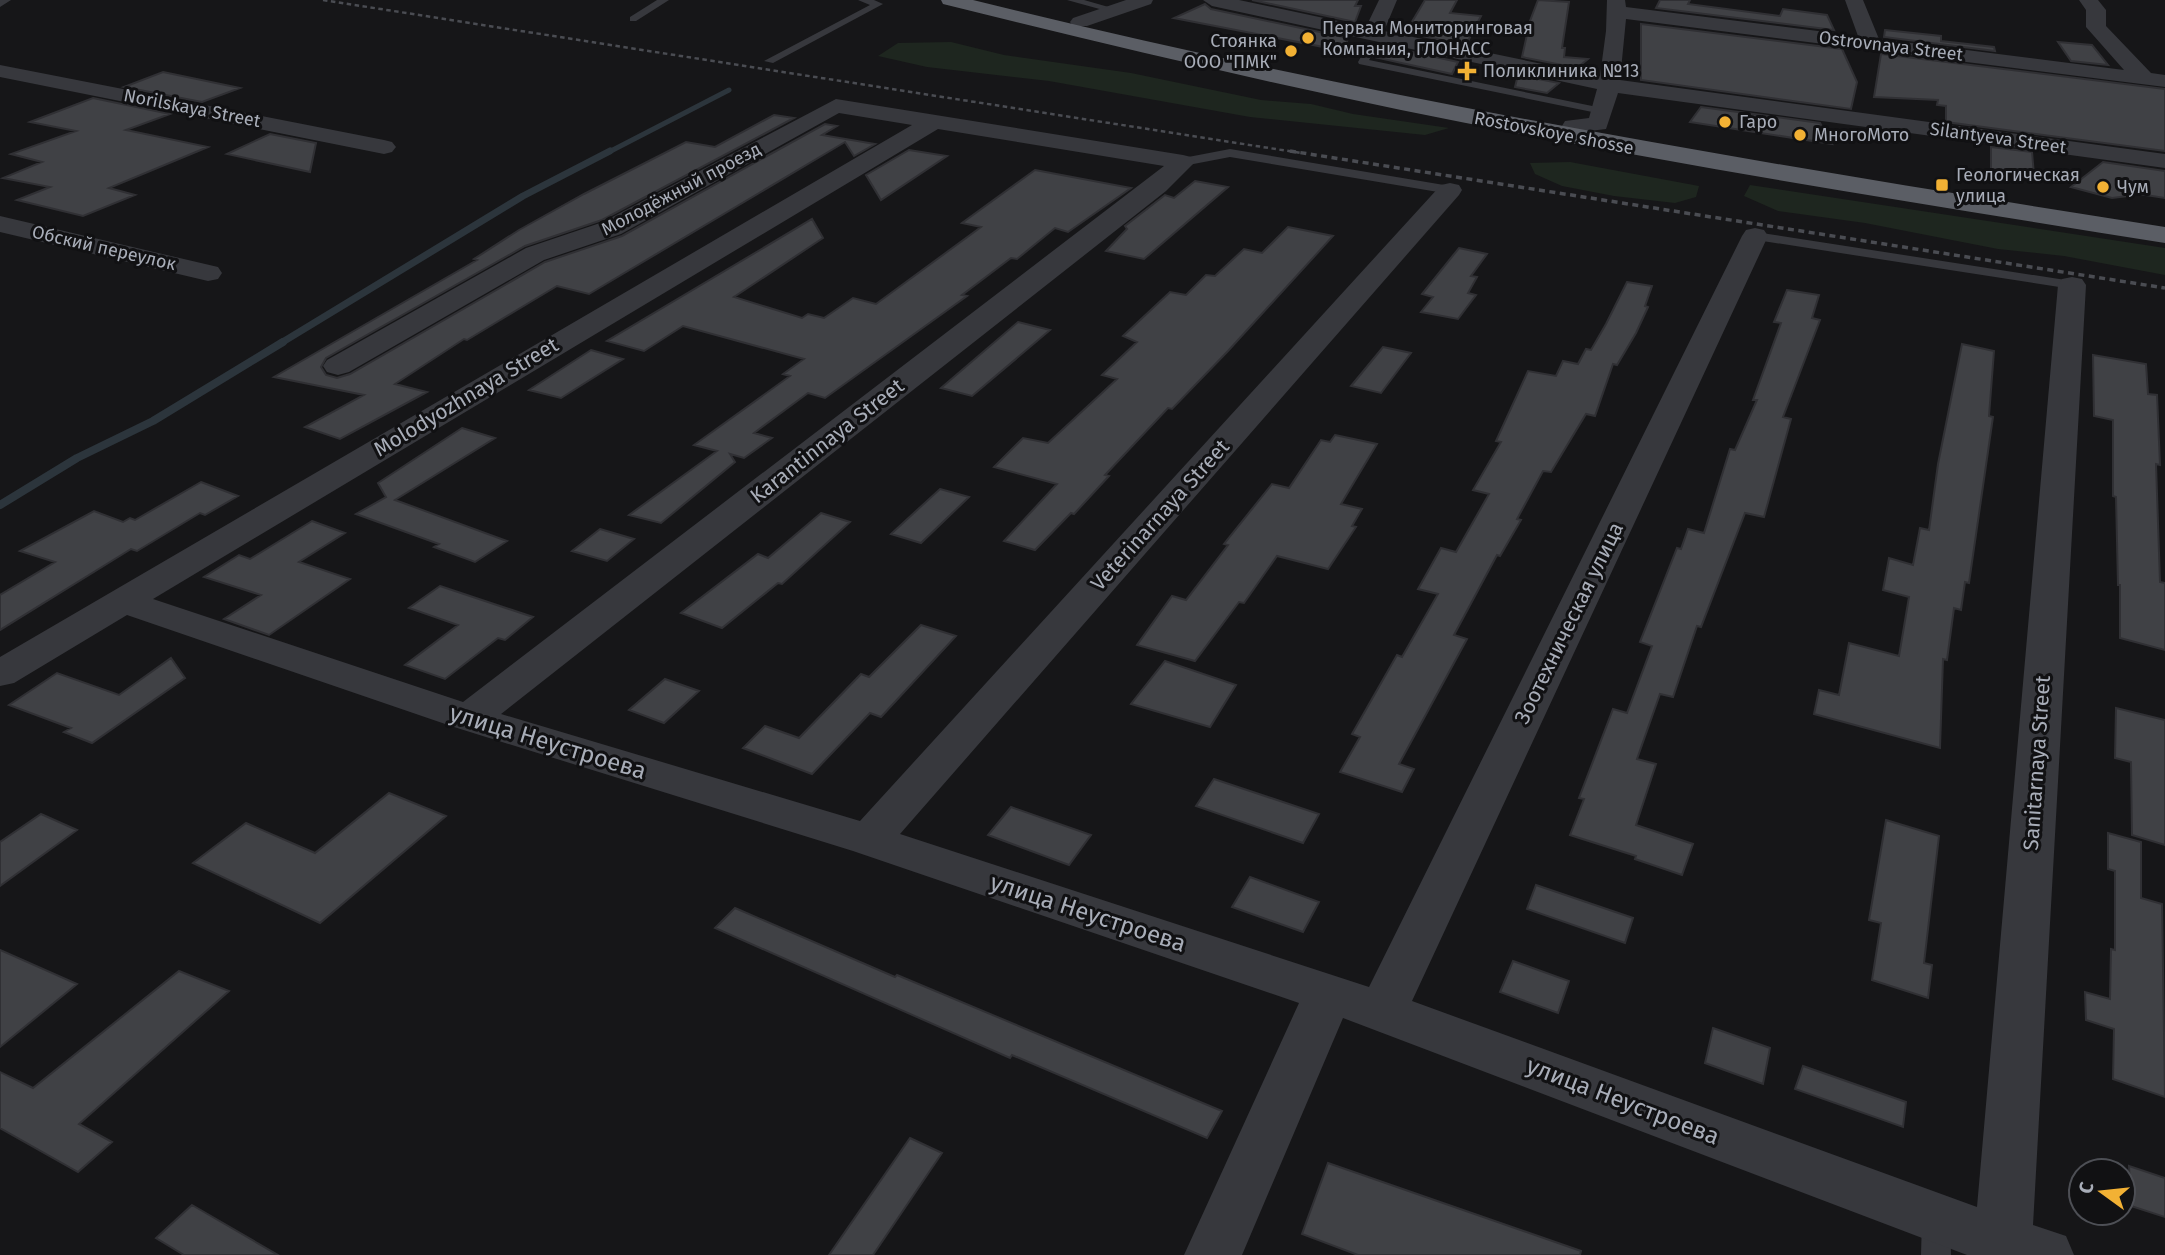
<svg xmlns="http://www.w3.org/2000/svg" width="2165" height="1255" font-family="'Fira Sans',sans-serif">
<style>
.green{fill:#1e261f}
.lines{fill:none;stroke-linecap:round;stroke-linejoin:round}
.stream-far2{stroke:#2c353c;stroke-width:5}
.stream-far1{stroke:#2c353c;stroke-width:7}
.stream{stroke:#2c353c;stroke-width:8}
.building{fill:#404145;stroke:#303034;stroke-width:2}
.service{fill:#37383d;fill-rule:evenodd}
.minor{fill:#37383d;fill-rule:evenodd}
.trunk{fill:#5b5e65;fill-rule:evenodd}
.rail-far1{stroke:#4a4c52;stroke-width:2.5;stroke-dasharray:4.5 3.5;stroke-linecap:butt}
.rail{stroke:#4a4c52;stroke-width:3.5;stroke-dasharray:6 4.5;stroke-linecap:butt}
.poi-dot{fill:#f2b134;stroke:#111113;stroke-width:2.5}
.labels{text-anchor:middle;dominant-baseline:central;stroke-width:6;stroke-linejoin:round;paint-order:stroke}
.far-poi-label{font-size:18px;fill:#a8adb8;stroke:#111113;text-anchor:start}
.far-street-label{font-size:18px;fill:#a8adb8;stroke:#111113}
.street-label{font-size:21px;fill:#a8adb8;stroke:#111113}
.near-street-label{font-size:24px;fill:#a8adb8;stroke:#111113}
</style>
<rect width="100%" height="100%" fill="#161618"/>
<path class="green" d="M951,42L1004,55L1131,73L1261,100L1311,104L1353,114L1449,128L1425,135L1250,117L1049,81L927,67L878,56L898,43Z
M1570,162L1699,186L1696,197L1675,203L1614,196L1562,186L1535,174L1530,163Z
M1750,185L2165,248V275L2064,256L1998,249L1865,223L1778,211L1744,196Z"/>
<g class="lines">
<path class="stream-far2" d="M607,153L729,90"/>
<path class="stream-far1" d="M281,343L523,196L610,151"/>
<path class="stream" d="M0,505L77,458L153,421L283,342"/>
</g>
<path class="building" d="M1252,0H1358L1355,6H1361L1355,22Z
M1425,0H1457L1450,13L1481,16L1466,45L1402,32L1410,25Z
M1538,0L1569,2L1562,48H1565L1564,57L1588,59L1577,68L1522,57L1530,21Z
M1660,0H1690L1688,4L1780,16L1783,9L1827,15L1834,30L1656,8Z
M1205,4L1211,9L1348,38L1344,51L1174,18Z
M1641,24L1842,49L1857,82L1851,109L1641,80Z
M1885,30L1941,36V41L1994,47L1995,51L1884,37Z
M2058,42L2092,45L2108,65L2071,61Z
M1385,46L1458,62L1452,74L1374,57Z
M1881,54L2165,89V151L1946,122V106L1937,105L1938,100L1874,97Z
M163,72L240,88L202,102L124,87Z
M1518,75L1559,83L1547,93L1515,87Z
M93,98L170,114L126,130L208,147L109,188L135,195L83,216L17,200L50,187L3,178L42,162L11,154L76,131L30,122Z
M1701,107L1820,123L1832,144L1690,122Z
M774,115L794,118L602,220L525,246L326,358L321,367L326,375L337,378L350,374L545,262L622,236L825,124L837,126L822,135L875,144L854,156L845,142L589,294L557,286L467,340L464,339L395,384L427,392L340,439L305,427L364,395L274,377L477,260L474,259L519,230L584,194L686,142L715,147Z
M270,134L316,143L310,172L227,154Z
M1991,147L2032,152L2034,175L1991,169Z
M909,150L947,156L881,200L866,175Z
M2103,162L2165,171V198L2133,193L2128,196L2112,198L2071,187Z
M1035,170L1131,188L1068,232L1055,228L1017,259L1011,258L962,295L967,296L825,398L808,393L754,433L772,438L744,458L730,454L735,462L661,523L629,515L717,451L694,445L790,376L783,374L804,359L683,326L644,351L607,341L812,219L823,238L734,297L802,318L808,314L824,318L853,298L876,304L981,227L962,223Z
M1195,181L1228,187L1144,259L1106,251L1127,229L1125,226L1165,195L1174,198Z
M1288,227L1333,236L1228,351L1172,409L1168,408L1105,475L1109,476L1074,514L1071,513L1035,550L1004,541L1057,484L994,467L1023,438L1048,443L1117,379L1102,375L1137,342L1123,336L1170,292L1186,295L1206,275L1215,276L1244,249L1262,253Z
M1459,248L1487,254L1471,276L1477,277L1468,293L1476,295L1458,319L1421,312L1433,297L1422,294Z
M1627,282L1652,286L1645,306L1648,307L1636,333L1617,365L1613,364L1595,416L1586,414L1551,472L1543,471L1517,519L1521,520L1500,556L1497,555L1454,635L1467,639L1399,764L1414,769L1402,792L1340,772L1360,737L1352,734L1397,655L1402,657L1438,594L1418,589L1441,548L1456,552L1489,494L1473,490L1501,442L1496,441L1528,371L1556,376L1563,361L1578,364L1586,349L1591,350L1606,324Z
M1787,290L1819,295L1812,318L1820,320L1783,417L1791,419L1764,517L1745,513L1701,627L1697,626L1673,697L1660,694L1637,759L1656,764L1636,825L1693,844L1682,875L1635,859L1636,856L1570,835L1584,799L1579,798L1613,709L1627,713L1652,646L1640,642L1677,548L1681,549L1688,529L1704,533L1730,449L1735,450L1757,400H1753L1781,323L1774,322Z
M1018,322L1050,330L972,396L941,388Z
M1962,344L1994,351L1989,416L1993,417L1969,583L1965,582L1961,610L1954,608L1947,660L1943,659L1940,748L1814,714L1819,690L1839,695L1849,643L1899,656L1909,597L1883,590L1889,558L1913,565L1920,528L1929,530L1938,464Z
M1383,347L1411,353L1381,393L1351,386Z
M591,350L623,359L561,398L529,390Z
M2093,355L2146,364L2148,394L2157,395L2160,465L2156,464L2160,582L2165,583V650L2120,638V585H2118L2116,497L2113,496V420L2094,416Z
M462,428L495,438L395,500L507,541L475,562L434,547L439,544L356,514L386,497L378,483Z
M1335,435L1377,444L1341,504L1362,509L1352,526L1356,527L1328,569L1277,556L1244,603L1239,602L1195,661L1137,645L1172,596L1186,600L1228,545L1224,544L1272,484L1289,488L1321,440L1330,442Z
M201,482L238,496L205,515L200,513L137,551L131,549L0,630V595L55,562L20,551L94,511L123,522L130,518L135,520Z
M940,489L969,497L921,543L891,534Z
M821,513L850,522L782,584L778,583L722,628L681,613L758,554L768,558Z
M312,521L345,533L299,562L350,579L269,635L224,619L261,595L204,577L239,555L250,559Z
M600,529L634,539L607,561L572,551Z
M440,586L533,617L505,640L498,638L445,679L405,665L458,625L409,608Z
M921,625L956,636L881,717L870,713L812,774L743,748L765,726L799,738L861,674L869,677Z
M171,658L185,678L92,743L64,732L71,728L9,705L57,673L119,695Z
M1165,661L1236,685L1210,727L1131,704Z
M665,679L699,691L664,723L629,710Z
M2116,708L2165,720V845L2132,835L2131,762L2115,758Z
M1214,779L1319,814L1303,843L1196,806Z
M389,793L446,816L320,923L193,863L246,823L315,853Z
M1011,807L1091,835L1069,865L988,835Z
M41,814L77,830L0,886V842Z
M1886,820L1939,836L1924,963L1932,965L1928,998L1872,980L1881,923L1869,920Z
M2108,833L2141,842V898L2162,904L2165,1097L2113,1079L2114,1029L2086,1020L2085,992L2110,999L2111,949L2115,950V871L2108,869Z
M1250,877L1319,902L1303,932L1232,907Z
M1536,885L1633,918L1625,943L1527,909Z
M735,908L895,977L897,975L1222,1111L1207,1138L1012,1055L1010,1058L715,928Z
M0,950L77,984L0,1047Z
M1513,961L1569,981L1558,1013L1500,992Z
M179,971L229,991L79,1124L112,1142L78,1172L0,1128V1072L33,1088Z
M1713,1028L1770,1048L1763,1084L1705,1063Z
M1803,1066L1906,1102L1903,1127L1795,1089Z
M910,1138L942,1153L873,1255H829Z
M1328,1163L1581,1251L1580,1255H1358L1302,1234Z
M2129,1166L2165,1178V1217L2131,1206Z
M192,1205L278,1255H184L156,1238Z"/>
<g class="lines">
<path class="service" d="M657,0H669L636,21H630V17Z
M858,0H874L883,4L773,63L764,61L870,5Z
M1067,0H1084L1119,10L1114,13Z
M1372,44L1377,47L1369,60L1602,108L1608,111L1602,114L1359,64L1358,62L1368,45Z
M1230,149L1450,186L1456,190L1450,194L1230,157L1183,166L1177,162L1183,158Z
M1755,232L2072,281L2079,285L2072,289L1750,239L1748,236Z
M1936,1206L1946,1210L1950,1219L1951,1255H1921L1922,1219L1926,1210Z"/>
<path class="minor" d="M0,0H11L0,7Z
M1126,0H1153L1151,4L1087,26H1073L1070,22L1073,18Z
M1203,0H1239L1366,27L1379,0H1397L1384,31L1600,76L1606,31L1607,0H1625L1626,7L1858,36L1845,0H1863L1879,39L2124,70L2086,27V10L2079,0H2098L2106,10V26L2151,73L2165,75V87L1626,19L1620,80L2165,154V168L1618,93L1606,129L1573,133L1565,131L1562,126L1565,121L1589,118L1597,89L1212,6Z
M0,65L384,140L392,142L396,147L392,152L384,154L0,77Z
M836,99L1183,155L1191,157L1195,162L1166,191L501,714L860,821L1441,185L1450,183L1459,185L1462,190L1459,195L900,834L1369,987L1742,236L1746,230L1755,228L1764,230L1768,236L1412,1001L1977,1207L2058,285L2062,279L2072,277L2082,279L2086,285L2033,1225L2066,1236L2074,1255H1967L1343,1018L1242,1255H1184L1299,1003L853,851L454,727L127,615L14,683L0,686V657L912,125L839,113L621,234L544,260L349,372L338,375L327,372L323,366L327,360L526,248L603,222ZM938,129L1164,166L463,702L153,599Z
M0,216L218,267L222,273L218,279L208,281L0,232Z"/>
<path class="trunk" d="M941,0H973C1366,98 1765,164 2165,227V243C1910,202 1654,162 1401,110C1247,78 1095,42 943,4Z"/>
<path class="rail-far1" d="M323,0L1301,153"/>
<path class="rail" d="M1290,151L2165,288"/>
</g>
<g class="poi-dot">
<circle cx="1308" cy="38" r="7"/>
<circle cx="1291" cy="51" r="7"/>
<path d="M1463.5 60.5h7v7h7v7h-7v7h-7v-7h-7v-7h7z"/>
<circle cx="1725" cy="122" r="7"/>
<circle cx="1800" cy="135" r="7"/>
<rect x="1935" y="178" width="14" height="14" rx="3.5"/>
<circle cx="2103" cy="187" r="7"/>
</g>
<g class="labels">
<g class="far-poi-label">
<text x="1322" y="28">Первая Мониторинговая<tspan x="1322" dy="21">Компания, ГЛОНАСС</tspan></text>
<text x="1277" y="41" text-anchor="end">Стоянка<tspan x="1277" dy="21">ООО "ПМК"</tspan></text>
<text x="1483" y="71">Поликлиника №13</text>
<text x="1739" y="122">Гаро</text>
<text x="1814" y="135">МногоМото</text>
<text x="1956" y="175">Геологическая<tspan x="1956" dy="21">улица</tspan></text>
<text x="2117" y="187">Чум</text>
</g>
<g class="far-street-label">
<text transform="translate(1891 46) rotate(7)">Ostrovnaya Street</text>
<text transform="translate(192 108) rotate(11)">Norilskaya Street</text>
<text transform="translate(1554 133) rotate(11)">Rostovskoye shosse</text>
<text transform="translate(1998 138) rotate(8)">Silantyeva Street</text>
<text transform="translate(681 189) rotate(-28)">Молодёжный проезд</text>
<text transform="translate(104 248) rotate(13)">Обский переулок</text>
</g>
<g class="street-label">
<text transform="translate(466 397) rotate(-31)">Molodyozhnaya Street</text>
<text transform="translate(827 441) rotate(-38)">Karantinnaya Street</text>
<text transform="translate(1160 515) rotate(-48)">Veterinarnaya Street</text>
<text transform="translate(1569 623) rotate(-64)">Зоотехническая улица</text>
<text transform="translate(2037 763) rotate(-86)">Sanitarnaya Street</text>
</g>
<g class="near-street-label">
<text transform="translate(548 742) rotate(17)">улица Неустроева</text>
<text transform="translate(1088 913) rotate(18)">улица Неустроева</text>
<text transform="translate(1623 1101) rotate(21)">улица Неустроева</text>
</g>
</g>
<g transform="translate(2102 1192) rotate(285)"><circle r="33" fill="#111113" stroke="#4d4f55" stroke-width="2"/>
<path d="M0-5L12 26L0 18L-12 26Z" fill="#f2b134"/>
<text y="-10" font-size="19" font-weight="bold" text-anchor="middle" fill="#a8adb8">С</text>
</g>
</svg>
